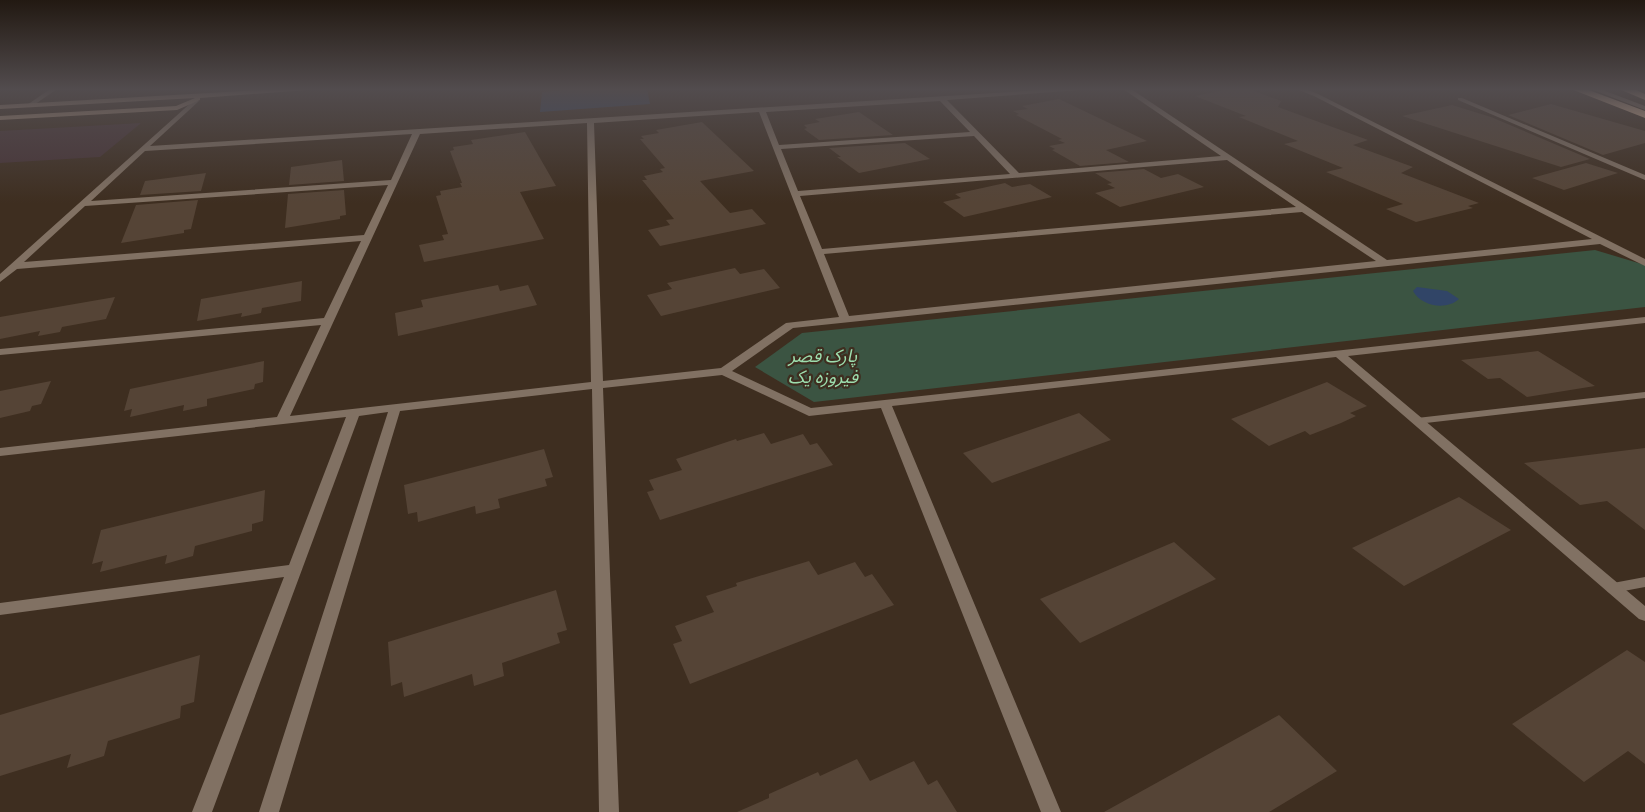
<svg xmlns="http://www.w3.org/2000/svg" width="1645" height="812" font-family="Merriweather,'Noto Sans Arabic',serif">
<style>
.education{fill:#473336}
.green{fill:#3b5442}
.water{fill:#314567}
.building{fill:#554436}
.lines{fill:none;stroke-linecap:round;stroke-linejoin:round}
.lane{fill:#817163;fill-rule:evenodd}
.street{fill:#817163;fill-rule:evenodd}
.secondary{fill:#ae947e;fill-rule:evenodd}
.highway{fill:#f0c8a6;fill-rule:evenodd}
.labels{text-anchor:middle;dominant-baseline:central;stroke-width:4.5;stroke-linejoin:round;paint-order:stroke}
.park-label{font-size:18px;font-style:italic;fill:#9ddeae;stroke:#3e2e20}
</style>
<rect width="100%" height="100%" fill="#3e2e20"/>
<path class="education" d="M141,123L100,157L0,163V131Z"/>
<path class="green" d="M1595,250L1645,265V307L814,402L755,367L802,333Z"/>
<path class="water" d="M576,89H647L650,104L540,112L542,92Z
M1417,287L1447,291L1459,299C1446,311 1421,306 1413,291Z"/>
<path class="building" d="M1230,89H1249L1281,101L1278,107L1368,140L1353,145L1413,167L1401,173L1479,203L1468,206L1473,208L1416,222L1386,209L1403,204L1326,172L1343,168L1284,144L1298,141L1239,117L1246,116L1195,96Z
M1059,99L1147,141L1106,150L1129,162L1080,166L1052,150L1055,149L1049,146L1065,143L1058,140L1062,139L1016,115L1019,114L1013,111L1028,109L1022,106Z
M1551,104L1645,131V143L1603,155L1508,115Z
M1452,105L1491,117L1590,159L1561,167L1402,116Z
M859,112L893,135L819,140L804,129L807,128L804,125L820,122L815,119Z
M702,122L754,171L700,181L730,213L752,209L766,224L660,246L648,230L670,225L666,220L674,219L642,180H647L644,176L663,172L660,169L665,168L640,139H644L641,136L659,133L656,130Z
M525,132L556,186L520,192L544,239L424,262L419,245L444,240L442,235L448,234L436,196L441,195L440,191L462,187L460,183H462L450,151L454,150L453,147L473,144L471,140Z
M905,143L930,159L859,173L837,157H841L829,148Z
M342,160L344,181L289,185L291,167Z
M1586,163L1618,173L1564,190L1532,178Z
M1144,169L1161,178L1178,174L1204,187L1120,207L1095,193L1115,188L1107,184L1112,183L1095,173Z
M206,173L201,191L140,195L145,181Z
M1005,183L1012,187L1030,184L1052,197L964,217L943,202L961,198L955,194Z
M344,190L346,215L340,216V219L285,228L288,194Z
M198,200L191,229L184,230V233L121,243L136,205Z
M735,268L740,274L764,269L780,288L661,316L647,295L672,289L667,283Z
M302,281L301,301L262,308L261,313L241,317L242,313L197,321L201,299Z
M498,285L500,291L528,285L537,305L398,336L395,313L423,307L421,300Z
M115,297L106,319L62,327L60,332L38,336L40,331L0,339V317Z
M1538,351L1595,386L1527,397L1500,378L1488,379L1461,360Z
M264,361L263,382L255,384L254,389L207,399V406L183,411L184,405L130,417L132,409L124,411L130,389Z
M51,381L41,404L32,406L30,411L0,418V391Z
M1327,382L1367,406L1350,413L1356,416L1341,423L1310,435L1305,431L1269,446L1231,419Z
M1079,413L1111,440L992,483L963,453Z
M764,433L771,444L803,434L810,445L817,443L833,465L660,520L647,492L654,490L649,480L682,470L676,459L736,439L737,441Z
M1645,448V530L1607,501L1580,505L1524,463Z
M544,449L553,477L545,479L547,486L498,499L500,508L476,514L475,506L418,522L417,512L408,514L404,485Z
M265,490L263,521L252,524V531L195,546L193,556L165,564L167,555L100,572L103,561L92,564L101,530Z
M1459,497L1511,530L1404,586L1352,548Z
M1174,542L1216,579L1080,643L1040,599Z
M809,561L818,575L855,562L865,577L872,574L894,605L690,684L673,644L682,641L675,626L714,612L706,596L737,586L736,583Z
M556,590L567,630L557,633L560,643L502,663L504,676L474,686L472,674L404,697L402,682L391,686L388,642Z
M1627,650L1645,662V764L1628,751L1584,782L1512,724Z
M200,655L194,702L181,706L180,718L108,741L104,756L67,768L71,754L0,776V715Z
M1279,715L1337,771L1269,812H1104Z
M857,759L870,781L914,761L928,785L937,780L957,812H737L769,798V794L818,772L820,776Z"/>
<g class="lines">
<path class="lane" d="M50,89H57L31,107H27V105Z
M1591,89H1600L1645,106V110Z
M1645,392V398L1417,424L1412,421L1417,418Z
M1645,577V587L1613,593L1608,592L1606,588L1608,584L1613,583Z"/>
<path class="street" d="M1056,89H1094L947,100L1019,173L1221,156L1123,89H1131L1387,260L1592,239L1314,96L1296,89H1306L1318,94L1645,259V266L1600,244L793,328L732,371L811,408L1645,317V323L1348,356L1645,606V621L1639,619L1336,357L892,406L1061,812H1041L881,408L809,416L722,375L603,388L619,812H599L592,389L400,411L279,812H259L388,412L359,416L212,812H192L284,577L0,615V603L289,565L346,417L0,456V448L277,417L321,325L0,355V349L324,318L361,241L17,269L0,282V274L194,100L199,101L150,146ZM940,101L970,132L779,145L766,112ZM759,112L839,317L786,323L721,368L603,381L594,123ZM587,123L591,382L290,416L420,134ZM412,134L391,180L91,201L145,151ZM974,136L1010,174L798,191L781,149ZM1227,160L1296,207L822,249L800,196ZM388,185L364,235L24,262L85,206ZM1302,212L1376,261L849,316L824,254Z
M1458,98H1462L1645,175V180L1458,100Z"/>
<path class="secondary" d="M278,89H320L200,98V100L177,110L0,120V116L176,106L195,98L0,109V105Z"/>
<path class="highway" d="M1571,89H1586L1645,111V118Z
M1619,89H1634L1645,94V100Z"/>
</g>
<linearGradient id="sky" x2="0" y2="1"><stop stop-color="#221912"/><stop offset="0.44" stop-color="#524c4e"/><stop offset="1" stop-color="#524c4e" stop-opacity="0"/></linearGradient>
<rect width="1645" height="203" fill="url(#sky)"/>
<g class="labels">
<g class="park-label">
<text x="823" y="355">پارک قصر<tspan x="823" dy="21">فیروزه یک</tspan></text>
</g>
</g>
</svg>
